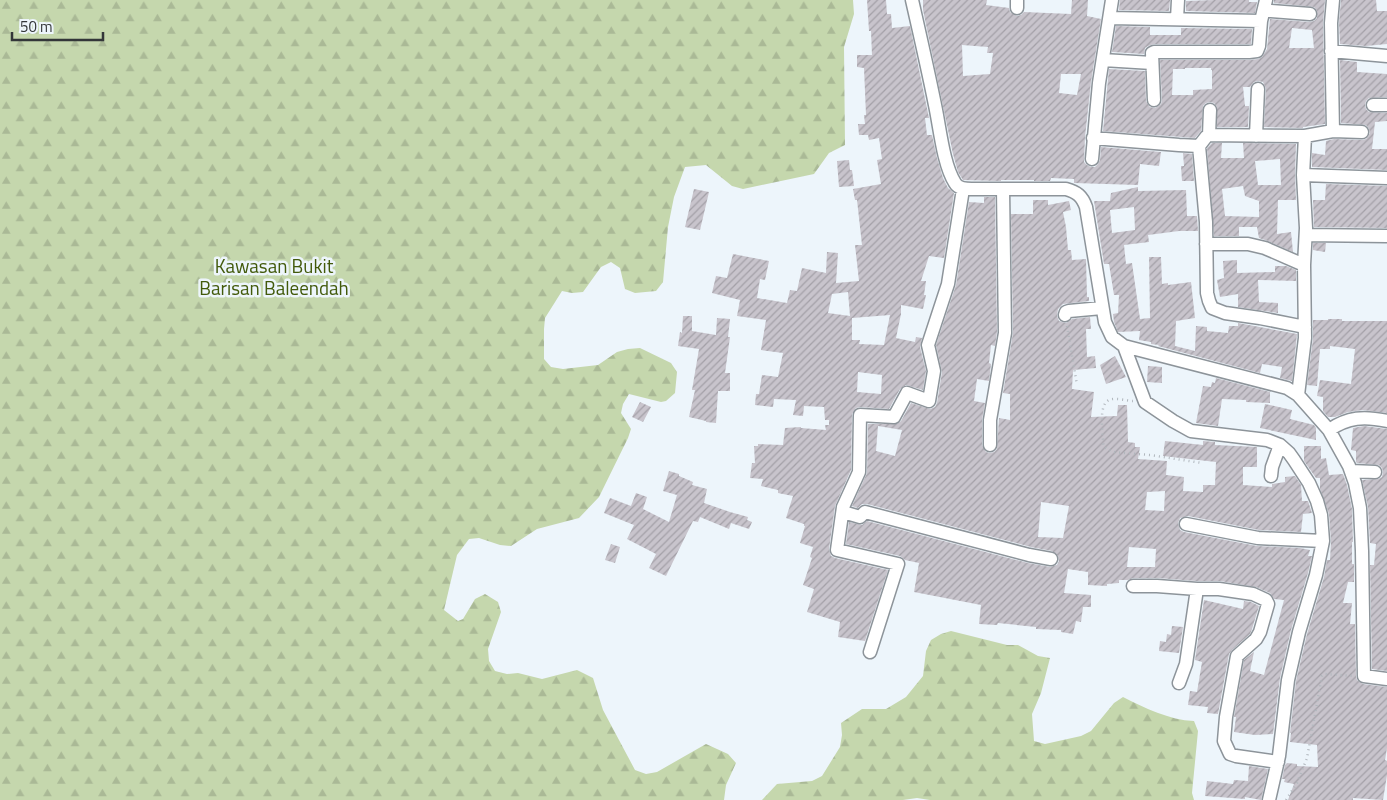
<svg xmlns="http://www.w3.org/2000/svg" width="1387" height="800" font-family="'Titillium Web',sans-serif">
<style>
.forest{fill:url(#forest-firs)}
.building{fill:url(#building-hatch);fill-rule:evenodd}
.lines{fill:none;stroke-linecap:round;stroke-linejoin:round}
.minor-casing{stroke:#8d949a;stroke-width:15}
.path{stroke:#b1b7bd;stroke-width:2.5;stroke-dasharray:1 4;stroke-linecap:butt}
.minor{stroke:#fff;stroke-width:12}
.labels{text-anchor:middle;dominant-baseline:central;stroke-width:5;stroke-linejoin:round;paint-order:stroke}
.park-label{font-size:19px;fill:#425a0b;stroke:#edf5fb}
</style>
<defs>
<pattern id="forest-firs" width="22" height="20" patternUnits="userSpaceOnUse" patternTransform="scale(1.25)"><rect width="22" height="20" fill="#c5d7ad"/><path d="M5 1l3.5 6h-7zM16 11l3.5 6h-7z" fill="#aab996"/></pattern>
<pattern id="building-hatch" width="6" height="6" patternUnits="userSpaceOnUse" patternTransform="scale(1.25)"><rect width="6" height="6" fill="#c8c4cc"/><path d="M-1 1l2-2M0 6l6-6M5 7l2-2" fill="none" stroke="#a3a0a7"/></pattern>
</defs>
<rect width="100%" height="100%" fill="#edf5fb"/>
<path class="forest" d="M0,0H853L854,14L844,47L845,145L829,153L814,174L743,189L732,186L706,165L685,167L674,197L668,227L663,282L656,291L635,293L625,289L620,268L611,262L601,267L583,292L572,293L562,291L545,318L544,329V359L551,367L563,369L598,365L617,352L628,349L640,348L671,363L677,372L675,393L666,401L661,402L629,394L623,404L621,413L631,429L628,438L599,497L579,518L537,529L511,546L500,545L479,538L469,539L457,555L444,610L458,621L463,619L475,599L485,594L498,602L501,612L488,649L489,661L495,671L507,674L518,673L542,679L577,670L593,678L603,710L635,770L646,774L657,772L706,744L728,754L736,763L726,785L724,800H0Z
M951,631L1007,645H1018L1038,656L1050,658L1041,693L1032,714L1034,741L1045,744L1081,736L1091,731L1114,703L1123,697C1145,708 1169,720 1194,721L1198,731L1192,793L1194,800H930L917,798L903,800H762L777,784L812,781L822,776L840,747L842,735L841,723L862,709H886L906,697L923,676L926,651L931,640L941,634Z"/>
<path class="building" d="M867,0H886L887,14H891L892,28L910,26L929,118H925L927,135H932L937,158L943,178L948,188L954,193L944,258L929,256L921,281H926L924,295H926L923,309L901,305V314L896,338L915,342L916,337L922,338L920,347L926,371L923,390L906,385L900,389L889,409L860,407L856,408L852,414L851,470L835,506L829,549L831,556L835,558L888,570L865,641L838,637L840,622L807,612L814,589L803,585L812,558L810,557L813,547L800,543L805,526H804V524L786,518L793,496L778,493V490L761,486L763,479L750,478L752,463H755L754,446H758V444L783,445L785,428L801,427V428L826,430L825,425H829V420H825L824,407L804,406L803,416L793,415L796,400L774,399L773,407L755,405L756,394H759L762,375L778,377L783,353L761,350L766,320L737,316L740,300L712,293L716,276L727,278L733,254L769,261L765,280L760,279L757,298L787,303L790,290L797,291L802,268L826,273L827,252L838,253L836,283L859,281L855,245H862L857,200H855L853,189L881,184L877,160L882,159L879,138L869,140L868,135H859L858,124H865L864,115H866L864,68L857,67V55H872L871,31H869ZM848,292L850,316L828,313L832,294ZM890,315L884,345L859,344L860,340H852V318ZM858,372L882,375L881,394L857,392Z
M923,0H987L986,5L1009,8L1010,12L1017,16L1021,15L1024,12L1071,14L1072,0H1088L1087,16L1101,19L1091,82L1085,137L1084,162L1087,165L1091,167H1095L1098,164L1100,160L1101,147L1161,152L1159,166L1140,164L1138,185L1074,183V179L1051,178L1050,181H1034V180H1001V181L963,180L958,172L953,154L923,10ZM962,45L988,47L987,53H993L990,74L963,76ZM1061,74H1081L1077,95L1059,93Z
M1120,0H1170L1169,11L1119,10Z
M1215,0H1249V2H1257L1255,13L1186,11V1Z
M1274,0H1325L1323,23L1325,124L1303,127V128L1264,127L1266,89L1263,82L1258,81L1254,82L1250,87H1243L1245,106H1249L1248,127H1217V107L1214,103L1210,102L1206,103L1203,106L1201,131L1195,138L1103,131L1109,69L1145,71L1146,101L1150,107L1155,108L1161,104L1162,100L1160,60H1249L1258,59L1262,57L1267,49L1270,19L1309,22L1314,21L1317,18V11L1314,7L1274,3ZM1292,28L1312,30L1314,48H1289ZM1185,68H1211V70H1212V89L1193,90V95H1172L1173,69H1185Z
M1341,0H1376L1377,11H1387V44L1366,46L1340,44L1339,23Z
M1116,26L1150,27V35H1181V28L1252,29L1251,44H1154L1148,46L1145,48L1144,54L1112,52Z
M1340,60L1357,62V72L1387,74V97L1369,98L1366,101L1365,105L1366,109L1369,112L1387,113V121L1375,122L1372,149H1387V170L1312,167V153L1325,155L1326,141L1334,139L1362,140L1366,139L1370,133L1369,129L1366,125L1341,123Z
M1212,143H1222L1221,158H1244L1243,143L1296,144L1295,175L1296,200H1278L1277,234L1291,232L1293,252L1268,241L1259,238L1257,227H1239V236H1214L1207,148ZM1280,159L1281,185H1258L1255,161ZM1243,186L1245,196L1259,201V217L1225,216L1222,189Z
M1183,153L1192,154L1194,181H1182L1181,166H1184Z
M849,160L850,170H852L854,186L839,187L837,161Z
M1326,184L1387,186V228L1314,227L1313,200H1325Z
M1138,187V191L1186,190L1187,216H1197L1198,231H1179L1148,235L1149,242L1124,245L1126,264L1132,263L1140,319L1150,318L1149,257H1161L1162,284L1168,283V285L1191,282L1195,318L1176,321L1175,346L1195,351L1196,326L1207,327V331L1228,333L1229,326H1238V323L1297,334L1292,381L1280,378L1282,367L1262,364L1260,373L1158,346L1159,345L1151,344V342L1139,340L1140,331L1118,332L1114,322L1113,314L1118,313L1119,295H1114L1109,264H1104L1094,201H1110L1111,193ZM1134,207L1135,230L1112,233L1110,210Z
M694,189L709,192L700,230L685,227Z
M984,197H995L997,332L995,346L991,345L989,363L991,364L989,381L977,379L974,401L985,403L982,420V445L986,452L990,453L994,452L997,449L999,418L1010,420V394L1003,393L1013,333L1011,214H1033V200H1048V205L1069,201L1071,210L1063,212L1066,227L1068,250H1071L1072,260L1086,259L1087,297H1089V301L1063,304L1058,309L1057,316L1059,321L1066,323L1072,319L1090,317L1091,329H1086L1087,357L1095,356L1096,368L1073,370L1072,389L1094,392L1091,417L1117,416L1118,405H1127L1128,442L1135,443V447H1140L1138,459L1167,461L1166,475L1184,477L1183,491L1203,492V485H1215L1216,462L1163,456L1165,441L1203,445V441L1215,442V445L1257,447V467H1243V485L1272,487V484L1285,482V477L1295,476L1301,485L1302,501H1308L1312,513L1303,514L1301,532L1259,530L1188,516L1180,518L1178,523L1180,530L1184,532L1257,546L1300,548L1310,550L1308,556H1312L1308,573L1291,630L1280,678L1273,734L1255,735L1234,732L1236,717H1234L1244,660L1254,652L1250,671L1264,675L1284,600L1274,599L1270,593L1256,587L1220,581H1196L1157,578H1133L1128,580H1119V583L1107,584V586L1088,585V572L1068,569L1064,593L1091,595V607H1083L1081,622L1076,621L1073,634L1061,632V630L1036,629V627L998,623L997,625L979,624L981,605L914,592L919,563L905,560L900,556L846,544L849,522L862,525L867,521L1028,563L1050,567L1057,565L1059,561L1058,556L1052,551L1031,547L867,504H862L858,508L852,506L867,473L868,424H897L901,421L911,403L930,409L935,407L937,403L942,372L936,345L956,285L969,202L984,203ZM878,426L902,430L895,456L876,451ZM1165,491L1164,511L1145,510L1147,492ZM1041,502L1069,506L1063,538L1038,537ZM1129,547L1156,549L1155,567H1127Z
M1313,243H1326L1325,252L1313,250Z
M1237,260V273L1275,272V266H1286L1296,270V281L1258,280L1259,302L1278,303V313L1238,307V294L1220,297L1217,280L1224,278L1223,261Z
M683,316H692V331L716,335L717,318L730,319L728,337H730L725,373H730V391H718L716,423L706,422V421L689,417L695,390H692L699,349L678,346L680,332L682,333Z
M1328,319H1342V321H1387V413L1363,410L1348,412L1335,417H1328L1323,411V397L1317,396L1320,380L1351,384L1355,349L1330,346V349H1320L1317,386L1307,385L1313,339V320H1328Z
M1115,356L1126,377L1106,384L1100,365Z
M1148,366L1162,367V383L1147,382Z
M1216,378L1270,392V403L1246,402V400L1222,399L1218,426L1196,423L1203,386L1211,387L1212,382L1215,383Z
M640,402L651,407L643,422L632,417Z
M1265,404L1292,410L1290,419L1314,425L1316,428V440L1260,428Z
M1364,426L1387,429V671L1372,669L1370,565H1374L1376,544L1370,543L1368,507L1362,480L1378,479L1382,477L1383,472L1382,468L1379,465L1357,463L1356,462V451L1351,450L1353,428Z
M1304,446H1321V459L1326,458L1329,475L1343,474L1347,485L1352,509L1353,542H1352V564H1354V582H1348L1343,603H1352L1350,624H1355L1356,676L1357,680L1363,684L1387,687V748L1385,760L1387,761V775L1383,800L1353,798V800H1288L1294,784L1284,782L1285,779H1282L1285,765L1287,763L1297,764V766L1318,767L1317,745L1290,742L1291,733H1290L1296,681L1307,634L1324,577L1327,560H1330L1331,541L1329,514L1320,489V478H1316L1304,461Z
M669,471L679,474V476L693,482L692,485L707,489L704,503L730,512L748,517L747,520L752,522L749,529L731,523L729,529L700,517L698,522L693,521L666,576L649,568L656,554L627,539L634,525L604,513L610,498L631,506L636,493L647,497L643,509L669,522L677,495L663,491Z
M611,544L620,547L615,563L605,560Z
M1204,600L1243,609L1244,601L1251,602L1259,606L1252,629L1250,634L1232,650L1229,654L1218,714L1207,713L1208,707L1188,705L1190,691L1197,692L1202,662L1195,660Z
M1172,626L1183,627L1179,653L1159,651L1160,641L1166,642L1167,634L1171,635Z
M1249,766L1268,769L1261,800L1245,797V799L1205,796L1207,781L1233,784L1234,780L1248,781Z"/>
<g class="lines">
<g class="minor-casing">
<path id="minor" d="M912,0C920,35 928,70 935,105C940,128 943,164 955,183C959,190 968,189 975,189H1066C1077,192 1082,196 1086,207L1105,322L1112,337L1124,346L1287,388L1298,395L1329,430L1349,466L1355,483L1360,508L1362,551L1364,676L1387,679
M1017,0V8
M1333,0L1331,23L1333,131
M1264,11H1271L1310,14
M1110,18L1261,21
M1177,19L1178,0
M1331,51L1387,56
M1103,60L1152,63
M1154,100L1152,53L1154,52H1249L1257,51L1259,46L1261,21L1266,0
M1373,105H1387
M1209,135L1210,110
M1256,136L1258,89
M1093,138L1179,145L1199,146
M1092,159L1099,83L1112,0
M1303,175L1387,178
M1306,235L1387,236
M1206,244H1248L1265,248L1304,265
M1065,315L1066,312L1069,311L1102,308
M1305,327L1260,318L1225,313L1212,308L1209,301L1207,293L1206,222L1199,146L1206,137L1209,135L1305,136L1333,131L1362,132
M1124,346L1145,402L1173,421L1191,431L1267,440L1280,445L1289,453L1294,460L1309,483L1317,501L1321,515L1323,541L1316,575L1299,632L1288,680L1279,756L1269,800
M1298,395L1305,338L1304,265L1306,228L1303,175L1305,136
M1329,430C1348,417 1364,416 1387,421
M990,445V420L1005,333L1003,189
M1351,471L1375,472
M1271,476L1272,467L1280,445
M843,512L860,517L865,512L1029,555L1051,559
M1186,524L1258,538L1323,541
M1133,586H1157L1197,589H1219L1253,594L1266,600L1268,604L1260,632L1256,639L1237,656L1226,717L1224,741L1230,754L1236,756L1278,762
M870,652L898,564L837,550L843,507L859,472L860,415L894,417L907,393L929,401L934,371L928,345L948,284L963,189
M1179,683L1186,664L1197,589"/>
</g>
<path class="path" d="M1067,326L1077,385
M1133,401C1127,401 1116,397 1109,400C1098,405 1103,432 1103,442L1104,447L1107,449L1113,452L1150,455L1202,463
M1286,800L1297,783L1307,758L1322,676L1324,674L1354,676"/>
<use href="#minor" class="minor"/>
</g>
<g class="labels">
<g class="park-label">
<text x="274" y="265">Kawasan Bukit<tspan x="274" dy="22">Barisan Baleendah</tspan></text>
</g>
</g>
<path d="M12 32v8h91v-8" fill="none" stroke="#333639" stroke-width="2.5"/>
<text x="20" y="32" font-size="15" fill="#333639" stroke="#edf5fb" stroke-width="4" paint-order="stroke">50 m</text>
</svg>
